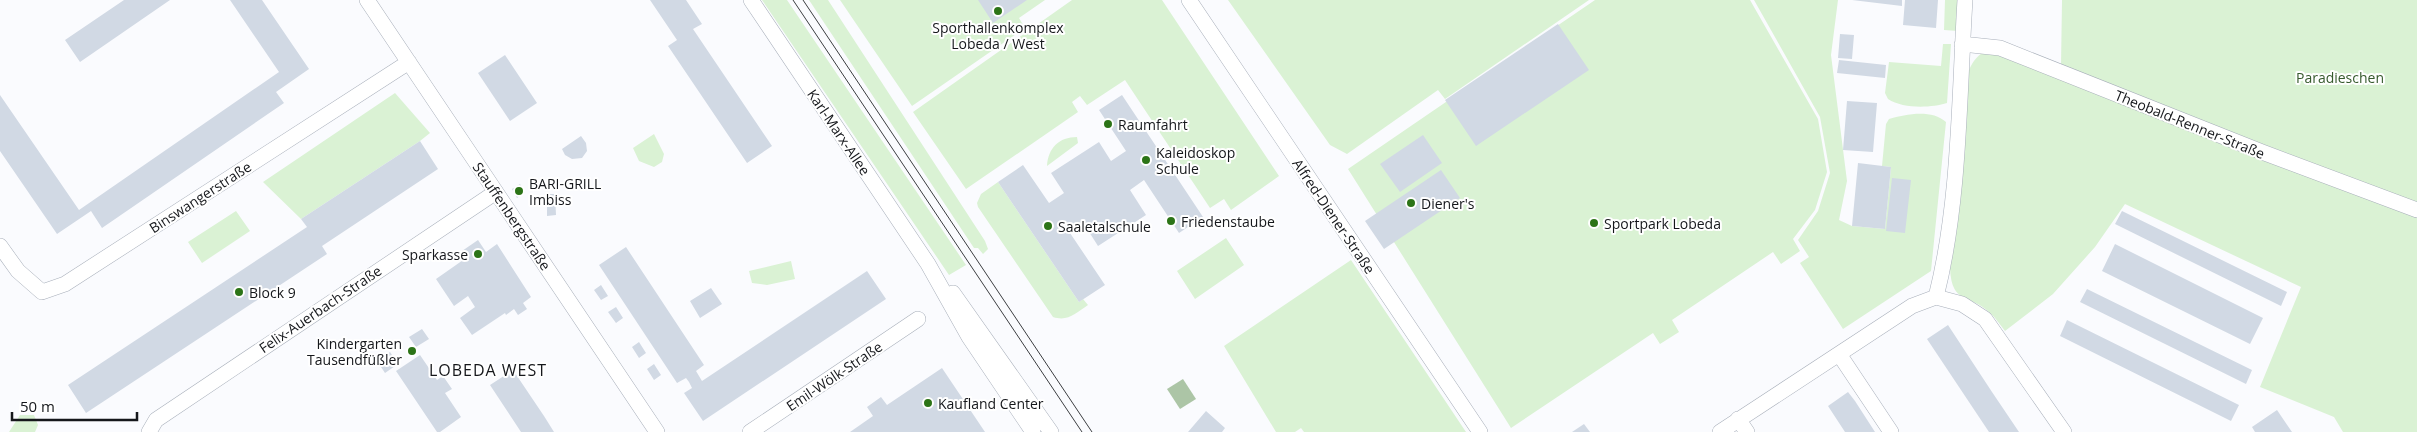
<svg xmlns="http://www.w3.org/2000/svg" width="2417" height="432" font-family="'Open Sans',sans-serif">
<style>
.green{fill:#daf2d4}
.water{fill:#acc5a6}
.building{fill:#d1d9e4}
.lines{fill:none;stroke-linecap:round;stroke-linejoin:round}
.street-casing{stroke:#a8afba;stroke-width:16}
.street{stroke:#fff;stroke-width:15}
.tram{stroke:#3c3e41;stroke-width:1}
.poi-dot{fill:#2c7417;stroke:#fff;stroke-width:2}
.labels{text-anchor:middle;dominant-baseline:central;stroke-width:4;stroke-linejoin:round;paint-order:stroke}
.poi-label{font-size:14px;fill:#15171b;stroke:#fff;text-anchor:start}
.park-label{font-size:14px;fill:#365a2d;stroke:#fff}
.street-label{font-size:14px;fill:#15171b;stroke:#fff}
.quarter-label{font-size:16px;letter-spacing:1px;fill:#15171b;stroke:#fff}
</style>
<rect width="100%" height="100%" fill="#fafbfe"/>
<path class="green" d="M762,0H787L966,265L949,275Z
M809,0H828L985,241L988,249L983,254L978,248H974Z
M840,0H1045L1019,18L1025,28L912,106Z
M1072,0H1162L1279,176L1231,210L1224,199L1210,208L1125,80L1087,105L1080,96L1072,102L1078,112L966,189L913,112Z
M1228,0H1589L1445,99L1438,90L1347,154L1330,145Z
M1595,0H1750L1818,119L1827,172L1815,210L1793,239L1800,251L1781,264L1773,252L1672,320L1679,332L1660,344L1653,333L1511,428L1348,169Z
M1754,0H1838L1831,55L1847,181L1839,220L1852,226L1885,229L1891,167L1882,166L1886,124L1889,119C1906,114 1932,109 1946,122L1931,271L1843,329L1800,263L1809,257L1798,240L1818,211L1830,173L1820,117Z
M1945,0H1960L1958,31L1944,30Z
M2062,0H2417V207L2061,66Z
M1943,44H1951L1947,103C1931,108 1903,109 1888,99L1885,93L1889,62L1941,66Z
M1982,53H1996L2417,217V432H2343L2334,417L2260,387L2301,287L2125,204L2095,247L2053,294L2005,331C2000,325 1996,318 1990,313C1969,293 1952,305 1950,269L1967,76C1970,66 1974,59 1982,53Z
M395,93L430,133L420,141L301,219L263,182Z
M654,134L664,154L662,162L654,167L639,161L633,148Z
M1077,137L1078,143L1047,166C1048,148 1059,137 1077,137Z
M998,182L1079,302L1083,299L1088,305C1076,313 1068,322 1053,317L978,207L977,203L981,194Z
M236,211L250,231L202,263L188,242Z
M1226,238L1244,265L1195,299L1177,271Z
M1351,260L1466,432H1304L1301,428L1295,432H1276L1224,346Z
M791,261L795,279L767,285L752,283L749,271Z
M20,415H34L38,425L35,432H9Z"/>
<path class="water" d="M1183,379L1196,399L1180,409L1167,389Z"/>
<path class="building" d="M124,0H170L80,62L65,40Z
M230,0H262L309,69L276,92L284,103L102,228L91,211L57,234L0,151V95L79,210L279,72Z
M650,0H686L702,24L693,29L772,146L747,163L668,46L677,40Z
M978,0H1027L993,23Z
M1852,0H1902V6Z
M1905,0H1938L1936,28L1903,25Z
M1558,24L1589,70L1476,146L1445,100Z
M1840,34L1854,35L1852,59L1838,58Z
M505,55L537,103L510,121L478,73Z
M1839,60L1886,65L1885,78L1837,73Z
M1122,95L1203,217L1179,233L1144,180L1130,190L1146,215L1098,246L1084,224L1070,233L1105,285L1079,302L998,182L1023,165L1049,203L1064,193L1051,173L1099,142L1111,161L1126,151L1099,110Z
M1847,101L1877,103L1873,152L1843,150Z
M1423,135L1442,163L1400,192L1380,164Z
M581,136L586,143L587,151L582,158L572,159L565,155L562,149Z
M420,141L438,169L322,246L327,254L86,413L68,385L307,227L301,219Z
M1858,163L1891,167L1885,229L1852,226Z
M1441,170L1460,198L1384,249L1365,221Z
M1892,178L1911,180L1905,233L1886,231Z
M520,184L525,192L517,198L512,189Z
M547,194H555L556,215L547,216Z
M2122,211L2287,292L2281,306L2115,224Z
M478,240L486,252L497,244L531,297L523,303L527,309L518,315L514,309L506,315L505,313L472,335L460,318L475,307L468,296L454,306L436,279L466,258L462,251Z
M2115,244L2263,318L2250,344L2102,271Z
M626,247L704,365L696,371L702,381L867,271L886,299L703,421L684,393L692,388L689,382L686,378L677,383L599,265Z
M601,285L608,296L601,300L594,290Z
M711,288L722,304L700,318L690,301Z
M2087,289L2252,370L2246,384L2080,302Z
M616,307L623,318L616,323L608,312Z
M2067,320L2239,405L2231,421L2060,336Z
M1948,325L1992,392L2019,432H1989L1927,339Z
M422,329L429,339L416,347L409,337Z
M639,342L646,353L639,358L632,347Z
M390,352L398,364L385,373L377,361Z
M420,355L437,380L443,376L452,389L445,393L461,417L440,432H437L396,371Z
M654,364L661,375L654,380L647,369Z
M942,368L985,432H850L873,416L867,407L881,397L887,405Z
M513,370L544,416L554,432H521L490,385Z
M1848,392L1855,401L1875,432H1845L1828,406Z
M2277,410L2292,432H2255L2252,427Z
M1206,411L1225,428L1222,432H1188Z
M1584,424L1590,432H1572Z"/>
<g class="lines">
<g class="street-casing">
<path id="street" d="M367,0L657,432
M751,0L928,264L969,337L1033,432
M1189,0L1480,432
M1962,44L2000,48L2262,152L2417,210
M0,246L18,271L42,292L65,284L409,62
M953,293L1051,432
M1936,297C1960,203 1959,96 1965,0
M1839,354L1891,432
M1738,419L1747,432
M149,432L156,420L496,192
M750,432L918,319
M1720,432L1912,306L1936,297L1962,304L1985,319L2064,432"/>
</g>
<use href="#street" class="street"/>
<path class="tram" d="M793,0L1082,432
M803,0L1092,432"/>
</g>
<g class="poi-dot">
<circle cx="998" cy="11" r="5"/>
<circle cx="1108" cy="124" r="5"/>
<circle cx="1146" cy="160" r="5"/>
<circle cx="519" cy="191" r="5"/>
<circle cx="1411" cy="203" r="5"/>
<circle cx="1171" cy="221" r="5"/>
<circle cx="1594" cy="223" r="5"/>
<circle cx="1048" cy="226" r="5"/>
<circle cx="478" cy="254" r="5"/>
<circle cx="239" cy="292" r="5"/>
<circle cx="412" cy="351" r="5"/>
<circle cx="928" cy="403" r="5"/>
</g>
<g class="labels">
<g class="poi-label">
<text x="998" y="27" text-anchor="middle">Sporthallenkomplex<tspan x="998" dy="16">Lobeda / West</tspan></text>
<text x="1118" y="124">Raumfahrt</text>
<text x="1156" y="152">Kaleidoskop<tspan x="1156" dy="16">Schule</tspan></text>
<text x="529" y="183">BARI-GRILL<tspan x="529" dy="16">Imbiss</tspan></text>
<text x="1421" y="203">Diener's</text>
<text x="1181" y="221">Friedenstaube</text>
<text x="1604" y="223">Sportpark Lobeda</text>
<text x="1058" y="226">Saaletalschule</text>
<text x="468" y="254" text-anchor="end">Sparkasse</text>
<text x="249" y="292">Block 9</text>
<text x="402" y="343" text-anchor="end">Kindergarten<tspan x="402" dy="16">Tausendfüßler</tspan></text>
<text x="938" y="403">Kaufland Center</text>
</g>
<g class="park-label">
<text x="2340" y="77">Paradieschen</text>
</g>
<g class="street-label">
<text transform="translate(2190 124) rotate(22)">Theobald-Renner-Straße</text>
<text transform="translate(839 132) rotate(56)">Karl-Marx-Allee</text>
<text transform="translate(200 197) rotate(-33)">Binswangerstraße</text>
<text transform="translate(512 216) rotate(56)">Stauffenbergstraße</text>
<text transform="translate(1334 216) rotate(56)">Alfred-Diener-Straße</text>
<text transform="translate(320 309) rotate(-34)">Felix-Auerbach-Straße</text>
<text transform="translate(834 376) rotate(-34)">Emil-Wölk-Straße</text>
</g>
<g class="quarter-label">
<text x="488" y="370">LOBEDA WEST</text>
</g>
</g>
<path d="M12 412v8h125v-8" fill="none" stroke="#15171b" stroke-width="2.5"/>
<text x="20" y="412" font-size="15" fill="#15171b" stroke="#ffffff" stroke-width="4" paint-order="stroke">50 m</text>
</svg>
